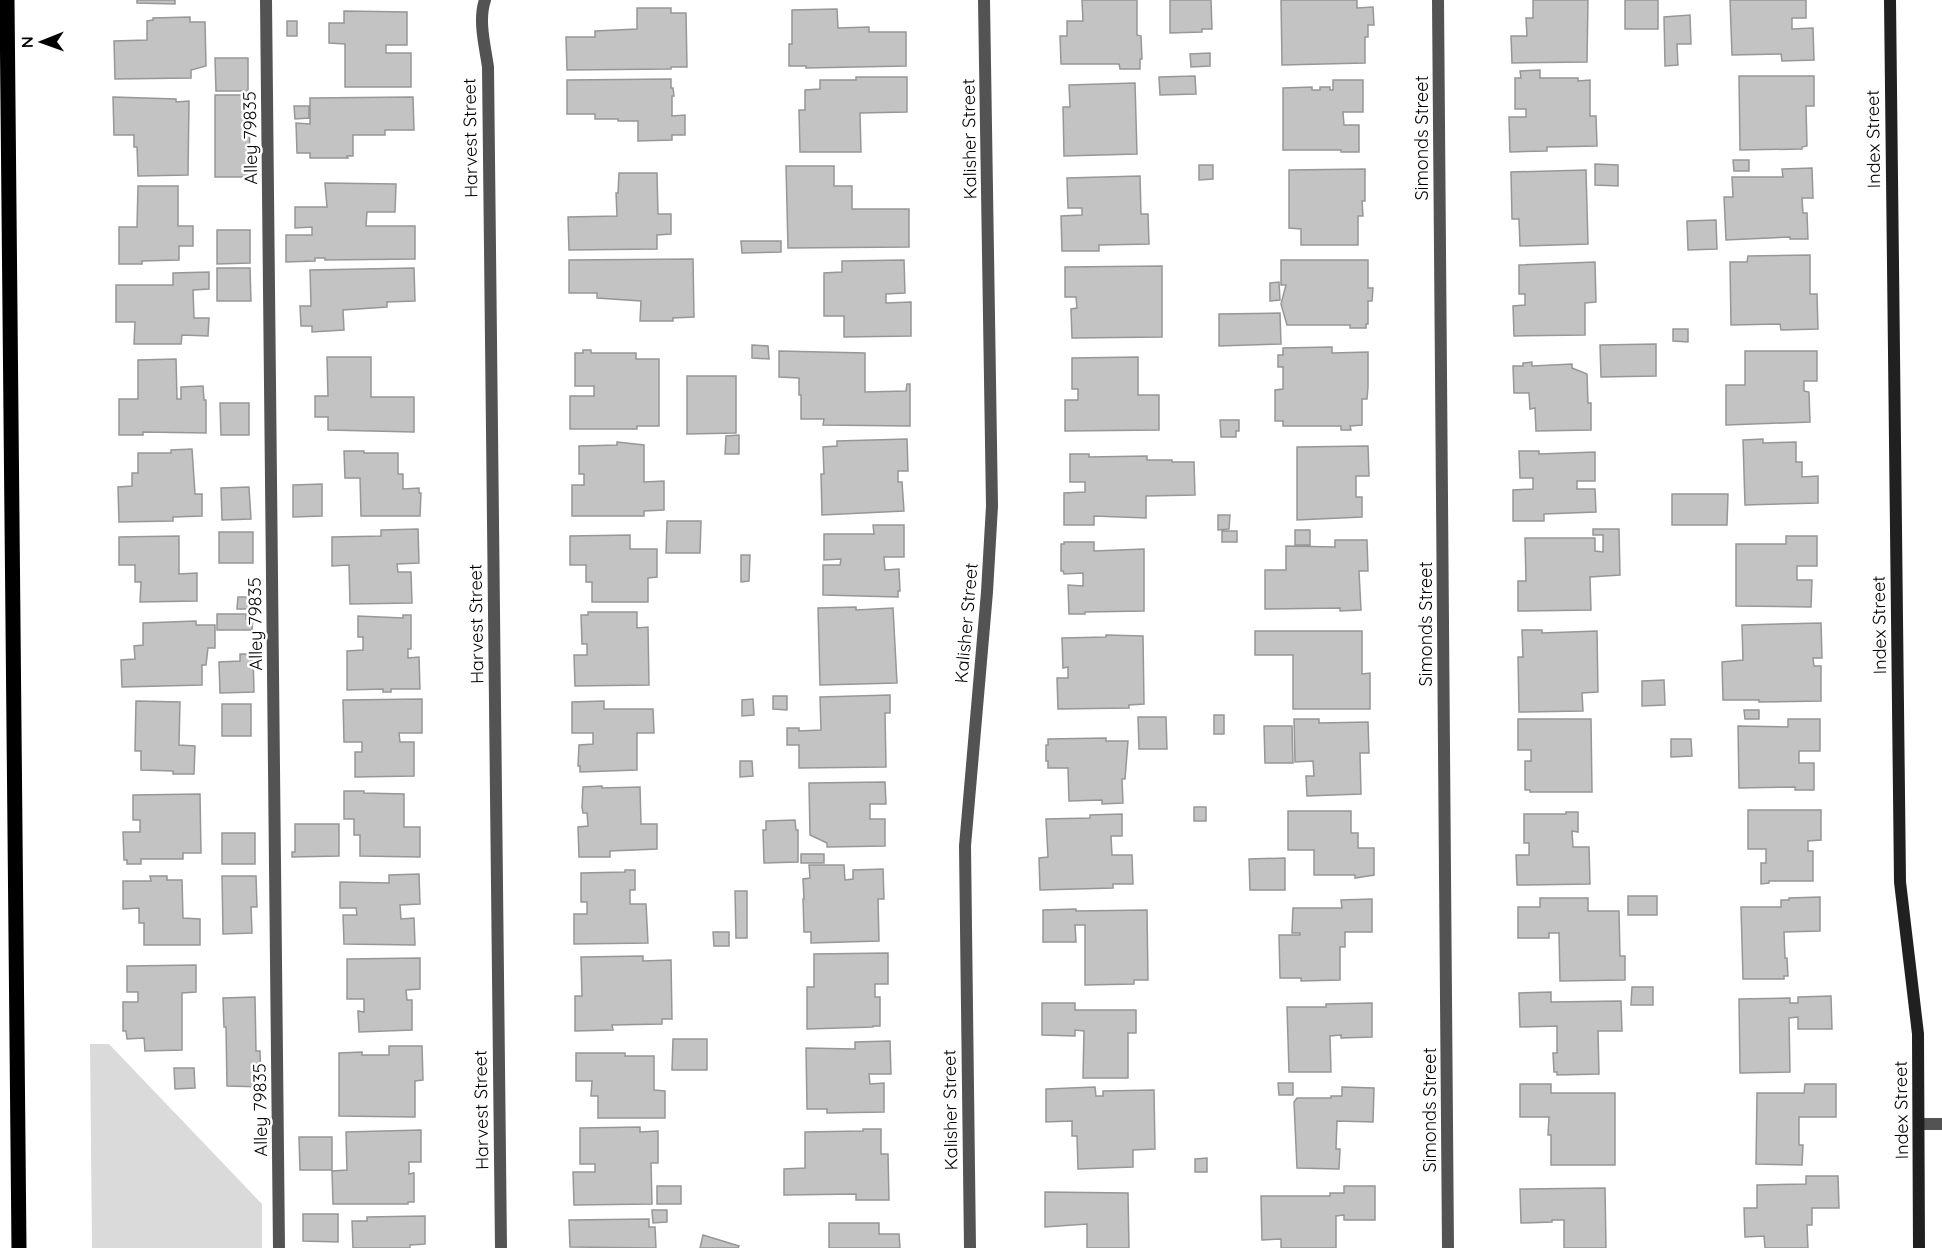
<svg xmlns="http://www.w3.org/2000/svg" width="1942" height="1248" font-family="Quicksand,sans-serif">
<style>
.green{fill:#dadada}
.building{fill:#c3c3c3;stroke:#979797;stroke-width:1.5}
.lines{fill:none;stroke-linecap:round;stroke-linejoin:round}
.lane{stroke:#535353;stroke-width:12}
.street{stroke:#535353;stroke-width:12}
.secondary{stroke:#202020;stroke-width:12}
.primary{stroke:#000;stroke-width:15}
.labels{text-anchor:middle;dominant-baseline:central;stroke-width:5;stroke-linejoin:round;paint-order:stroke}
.street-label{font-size:18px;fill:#000;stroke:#fff}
</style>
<rect width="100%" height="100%" fill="#fff"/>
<path class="green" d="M90,1044H109L262,1204V1248H92Z"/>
<path class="building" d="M137,0H175V4L137,3Z
M1082,0H1137V35L1141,36L1142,59H1140V69H1120L1119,64H1061L1060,36H1067V21H1083Z
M1170,0H1211L1212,29H1202V32L1170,33Z
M1281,0H1357V8L1373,7L1374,25H1368V37H1365V63L1282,65Z
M1533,0H1588L1587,62L1512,63L1511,36H1527L1526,18H1533Z
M1625,0H1658V29H1625Z
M1730,0H1806V18H1792V29L1813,28L1814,60L1782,61L1781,54L1732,55Z
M637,8H671V13H686L687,67H671V69L567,70L566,37H595V31L637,29Z
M837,9L838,28L869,27V32H906V66L806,68V66H789V44H792V10Z
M344,11L407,12V45H386V53H411V87H345V44L329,43V23H344Z
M1690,15L1691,44H1677L1678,65L1665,66L1664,17Z
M190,17V22H205L206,66L191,70V78L115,79L114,41L147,40V21L153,20V18Z
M287,21H297V36H287Z
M1210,53V66L1191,67L1190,54Z
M215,58H248V91H216Z
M1540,70V78H1578V81L1590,80V116H1596L1597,146L1547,147V151L1510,152L1509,117H1526V109H1515V78H1521L1520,71Z
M1195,76L1196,94L1160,95L1159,77Z
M1739,76H1814V106H1806L1807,146L1802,147V149L1740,150Z
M856,77H907V112L860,113L861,152H800L799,110H805V90L820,89V80H856Z
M671,79V88H673L674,96H672V116L685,115V135H672V140L638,141V121H618V119H595V114H567V80Z
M1333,80H1363V112H1343L1344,125H1359V152H1341V150H1283V88L1312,87V90H1320V87H1330V90H1333Z
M1135,83L1137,154L1064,156L1063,107H1070L1069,85Z
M215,95H249L250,177H215Z
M113,97L176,99V102L189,101L188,175L138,176L137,147H134V135H114Z
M413,97L414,130H385V135H353V156H347L348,158H310V153H297L296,123L310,124V98Z
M294,106H309V118L295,119Z
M1733,160H1749V171H1734Z
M1595,164L1618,165V186L1595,185Z
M1199,165H1213V179L1199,180Z
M786,166H834V186H852V209H909V247L788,248Z
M1812,168L1813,198H1802L1803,213H1807L1808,239H1790V237L1726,240L1724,197H1733L1732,177H1783L1782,169Z
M1365,169V201H1362L1363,216H1358V245H1301V229L1289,228V170Z
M1586,170L1588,244L1520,246L1519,219H1512L1511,172Z
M619,173H657L658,214H671V234L657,235V249L569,250L568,217L617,216L616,193H618Z
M1140,176L1141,214H1148L1149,244L1099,245V251H1062L1061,216L1082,215V208H1068L1067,178Z
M325,183L396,184L395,212H367L366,226H415V259L325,260V258H315V261L286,262V235H312V227L295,228V207H327Z
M138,186H178V226H193V246H179V260L142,261V264H119V227H137Z
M1716,220L1717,249L1688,250L1687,221Z
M217,230H250V263L217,264Z
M741,241H781V252L742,253Z
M1810,255V294H1817L1818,329L1781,330L1780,324L1731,325L1730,262H1747L1748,256Z
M693,259L694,317L673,318V321H640L641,301L597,298V293H569V260Z
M904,260L905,293L886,294V303L911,302V336L844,337V316H824V273L842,272V261Z
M1281,260H1368V288H1373L1372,301H1368V324H1366V328H1350V325H1287L1281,304L1286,285H1281Z
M1595,262L1596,302L1585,303V335L1514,336L1513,306L1525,305V294H1519V265Z
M1162,266V337L1072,338L1071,309L1077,308L1076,297H1065V267Z
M217,268H250L251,301H217Z
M414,268L415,301L387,302V307L343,310L344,330L312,332V326H301L300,306H311L310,270Z
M209,272V289L193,290L194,318H209L208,336L182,335L181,344H134L135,322H116V285H173V273Z
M1279,282L1280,300L1270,301V283Z
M1280,313L1281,344L1219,346V314Z
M1673,329H1688V342L1673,341Z
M1656,344V376L1601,377L1600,345Z
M752,345L768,346L769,359L752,358Z
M1332,347V353L1368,352V387L1367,399H1362V425L1350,426L1351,430H1341V426H1283V421H1275V390L1283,389V367H1278V355H1283V348Z
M583,350H591V353H636V359H659V426H637V429H570V396H594V386H575V353H583Z
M779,351L865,353V392L906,391L907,384H910V426L823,425L824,419H801V395H799V378L779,377Z
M1745,351H1817V381H1804V391L1809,392L1810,422L1726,425V385H1745Z
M327,357H371V397H414V432L328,430V417H315V396H328Z
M1138,357V395H1159V430L1065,431V400H1078V389H1072V358Z
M176,359L177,399H181V387L203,386L204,400H206V433L143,432V435H119V399H138V360Z
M1532,362V366L1572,364V368L1587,374L1588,403H1591V430L1536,431L1535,408L1530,409L1529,393H1514L1513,366H1523V363Z
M687,376H736V433L687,434Z
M220,403H249V435H221Z
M1220,420H1239V431H1236V437H1221Z
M739,435V454H725L726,436Z
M907,439L908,471H898V482H902L904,511L822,515L821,474H824L823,447L837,446V441Z
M1763,439V443L1796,442V462H1802V477L1818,476V503L1745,505L1743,440Z
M617,442L644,445V482L664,481V510L644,511V516H572V485H584V474H579V446L617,445Z
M1368,446L1369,476H1356V497H1362V517L1297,520V447Z
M192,449L195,494H202V516L173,517V521L119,522L118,487L132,486V473H138V453H171V450Z
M344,451H364V453H398V474H403V489L419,488V493H421L420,516H361L360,478H345Z
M1519,451H1539V454L1595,452V481H1577V489H1595L1596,512L1544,514V521H1513V490L1533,489V478H1520Z
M1070,454H1089V457L1147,456V460H1172V462H1194L1195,495L1146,496V518L1094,516V525H1064V493L1085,492V482H1070Z
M322,484V516L293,517V485Z
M249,487L251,519L222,520L221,488Z
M1672,494H1728L1727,525H1672Z
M1218,515H1230L1229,529L1218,530Z
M667,521H701L700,553H666Z
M873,525H904V557H884L885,570L899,569L900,591H898V597L823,595V565H840L841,559L824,560V534H874Z
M418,529L419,563L397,564L398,572H411L412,603L350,604L349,565L332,566V537L381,536V530Z
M1593,529H1619L1620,575L1590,577L1591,610L1518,611V581H1526L1525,538H1595V551L1603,552V535H1593Z
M1295,530H1310V545H1295Z
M1222,531H1237V542H1222Z
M219,532H253V563H219Z
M630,535V549H657V577L648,578V602H592V582H586V565H570V536Z
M179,536V574L197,573V601L140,602L141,582H135V565H119V537Z
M1786,536H1817V566H1797V580H1812L1811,607L1736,606V544H1786Z
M1335,540H1367L1368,571H1359L1361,610L1340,611V608L1265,609V570H1286V546L1335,547Z
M1064,542H1094V551L1144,549V611L1085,612V614H1069L1068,585L1083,586V573L1064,574L1063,571H1061V544H1064Z
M741,555H750L749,581L741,582Z
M238,597H250V609H237Z
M856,607V610L893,608L897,683L820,685L818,608Z
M588,612H637V628L648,627L649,685L575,686L574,655H587V644H582L581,615H588Z
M217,614H246V619H253L252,630H217Z
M403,615H411V649H408V658L419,657L420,689H391V692H383V689L347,690V651L363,650V637H358V616L403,618Z
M196,621V625H215V648H208L206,665H202V685L122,687L121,660L135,659L134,646L143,645V623Z
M1821,623L1822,658H1813L1814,666H1821V701L1759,702V700H1723L1722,662L1743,660L1742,625Z
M1522,630H1542V633L1597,631L1598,692L1582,693L1583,711L1519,712L1518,657H1523Z
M1255,631H1362V674L1370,673V709H1293V655H1255Z
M1106,635L1143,636L1144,704L1129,705V708L1058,709L1057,678H1068V667L1063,668L1062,638L1106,637Z
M240,654H253L254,692L220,693L219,662L240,661Z
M1664,680L1665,705L1642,706V681Z
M890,695V713H885L886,767L799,768V745H787V728H799V731L821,730L820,697Z
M773,696H787V710L773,709Z
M422,699V733H399L400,742H414V776L355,777V752H362V742H344L343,700Z
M753,699L754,715L742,716V700Z
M136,701L180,702L179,745L195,746L194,774H173V771L141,770V751H135Z
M604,701V709H653L654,733H637V770L580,772V766H578L579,745L593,744V733H572V702Z
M222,704H251V736H222Z
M1744,710H1759V719H1745Z
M1214,715H1224V734H1214Z
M1138,717H1166L1167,749H1139Z
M1294,719H1319V723L1368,722L1369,753H1360L1361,794L1307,796L1306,776H1314L1313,761L1295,762Z
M1518,719H1591L1592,792H1530V790H1525V761H1531V750H1518Z
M1788,719H1820V751H1799V763H1814V790H1795V787L1739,788L1738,726L1788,727Z
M1264,726H1292L1293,763H1265Z
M1106,738V741H1128L1125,779H1122L1123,803L1102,804V800L1069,801L1068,768H1048V761H1046V745H1048V739Z
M1671,739H1691L1692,756L1671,757Z
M740,761H752L753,776L740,777Z
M885,782L886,804H870V819H885V846L827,847V843L810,835L809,783Z
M602,786V788L640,787L641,824H657V849L610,851V857H579L578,827L588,826L587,813H583L582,807L583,787Z
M344,791H364V793L404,794V827H420V857L360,856V835H354V819H344Z
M200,794L201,853H183V859H141V864H127V860H124L123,832H140V820H133V795Z
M1194,807H1206V821H1194Z
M1748,810H1821V840L1808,841V851H1813V881H1769V883L1761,884V863H1766V849H1748Z
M1288,811H1351V833H1358V848H1374V875L1355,878V875H1314V850H1288Z
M1566,812H1578V832L1572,831L1573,847H1589L1590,884L1517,885L1516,855H1529V843H1524V814H1566Z
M1122,814V836H1111L1112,855H1132L1133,884H1113V888L1040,890L1039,858L1048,857L1046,819L1090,818V815Z
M795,820L796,830H798V862L764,863L763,830H766V821Z
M295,824H339V856L292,857V852H295Z
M222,833H255V864H222Z
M801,854H824V863H801Z
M1285,858V890H1250L1249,859Z
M809,865H844L845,880L853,879V870L883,869L884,899H878L879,941L811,943V932H804L803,899H804L803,879L810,878Z
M625,870H635V890H630V904H646L648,943L574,944V914H587V902H581V873L625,872Z
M419,874L420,904L400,905L401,919L414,918L415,945L344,944L343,915H357L356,908H340V882L389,883V875Z
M150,876H167V880H182L183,918L200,919V945H144V923H139V908L123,909V881H151Z
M222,876H256L257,907H251L252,933L223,934Z
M735,891H747V938H736Z
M1628,896H1657V915H1628Z
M1820,897V931L1784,932L1785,958H1787L1788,976H1784V979H1743L1741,907H1781V900H1789V898Z
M1540,898H1588V911H1619L1620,956H1625V980L1560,981L1559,933H1549V938H1518V907H1540Z
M1372,899V932H1345V947H1340V980L1301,981V978H1280L1279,935H1300V933H1292L1293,908H1342L1341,900Z
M1076,909V911L1147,910L1148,980H1134V984L1085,985V925H1075L1076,942H1043V910Z
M713,932H729V946H714Z
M888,953V984H875V997H880V1026H873V1027L807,1029V987H814V954Z
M643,956V961L671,960L672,1019H662V1024L612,1025L613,1030L575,1031V996H582L581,957Z
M420,958V989L406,990L407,1000H412V1030L359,1032L358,1011L364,1012V999H347V959Z
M196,965V992L182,993V1050L145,1051L144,1038L127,1039L126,1031H123V1002H138V992H127V966Z
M1632,987H1653V1005H1631Z
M1551,992V1002L1621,1001L1622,1031H1598L1599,1074L1557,1075V1072H1554L1553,1053H1557V1026L1520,1027L1519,993Z
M1831,996L1832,1029H1798V1017L1789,1018L1790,1072L1740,1073L1739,999L1790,998V1003H1798V997Z
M255,997L256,1051H260L261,1087L227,1086L226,1027H224L223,998Z
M1042,1003H1075V1010H1136V1033H1128V1078H1083L1084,1031L1075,1030V1036L1042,1035Z
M1372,1003V1037L1341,1038V1035L1330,1036L1331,1072H1289L1287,1007H1326V1004Z
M673,1039H707V1070H672Z
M890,1041L891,1074H869L870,1084L884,1083V1112L827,1113V1109H807L806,1048L855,1049V1042Z
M389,1046H422L423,1080L415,1081V1117L339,1116V1053L362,1052V1055H389Z
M576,1053H625V1056H654V1090L665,1091V1118H598V1096H591L592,1081H576Z
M174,1068H194L195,1088L175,1089Z
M1278,1083H1293V1095H1279Z
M1520,1084H1551V1093H1615V1165H1551V1135H1548L1549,1117H1520Z
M1805,1084H1836V1117H1799V1145H1803L1802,1165L1756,1164L1757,1093H1804Z
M1095,1087L1096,1096H1103V1091L1154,1090L1155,1149L1133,1150V1167L1078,1169L1077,1136H1072V1121L1046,1122V1089Z
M1342,1087L1374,1088L1373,1122L1337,1121L1336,1149H1340L1339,1169L1297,1168L1294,1102L1297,1098H1331V1096H1342Z
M640,1127V1132L658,1131V1163H651L652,1204L574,1205L573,1172H595V1164H580V1128Z
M863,1129H881V1154H888L889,1200H856V1194L784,1195V1169L805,1168V1132L863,1131Z
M421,1130V1162H409V1174L414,1173V1202H408V1204H333L332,1171L347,1170L346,1132Z
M299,1137H332V1170H300Z
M1207,1158V1172H1195V1159Z
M1806,1176H1838L1839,1208H1812V1225H1807L1808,1248H1765L1764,1236L1745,1237L1744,1208H1757V1185L1806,1184Z
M657,1186H681V1204H657Z
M1344,1186H1375V1220H1344V1215L1336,1216V1248H1281V1239L1262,1240L1261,1196H1330V1193H1344Z
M1605,1188L1606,1248H1564V1220H1552V1222L1521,1223L1520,1189Z
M1045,1192L1128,1193L1129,1248H1087V1224L1045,1227Z
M652,1210H667V1222L653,1223Z
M303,1214H338V1242L303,1241Z
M425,1216V1244L410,1245V1248H353L352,1221H367V1217Z
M649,1219V1227H655L656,1248L570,1247L569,1220Z
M829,1223H879V1234H899L900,1248H829Z
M703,1235L739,1246L738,1248H700Z"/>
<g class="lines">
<path class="lane" d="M266,0L279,1248"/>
<path class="street" d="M485,0C478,20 485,46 488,67L501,1248
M1438,0L1448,1248
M1919,1124H1942
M970,1248L965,846L987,592L992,506L984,0"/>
<path class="secondary" d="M1890,0L1900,882L1918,1034L1919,1248"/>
<path class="primary" d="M7,0L19,1248"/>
</g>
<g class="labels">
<g class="street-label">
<text transform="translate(250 138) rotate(-91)">Alley 79835</text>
<text transform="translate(470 138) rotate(-91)">Harvest Street</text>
<text transform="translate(1421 138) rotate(-90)">Simonds Street</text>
<text transform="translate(969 139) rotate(-91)">Kalisher Street</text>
<text transform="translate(1873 139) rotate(-91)">Index Street</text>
<text transform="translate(966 623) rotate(-85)">Kalisher Street</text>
<text transform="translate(255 624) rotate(-91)">Alley 79835</text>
<text transform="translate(476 624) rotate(-91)">Harvest Street</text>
<text transform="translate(1425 624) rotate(-90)">Simonds Street</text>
<text transform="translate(1879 625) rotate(-91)">Index Street</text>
<text transform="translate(260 1110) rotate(-91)">Alley 79835</text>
<text transform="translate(481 1110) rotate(-91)">Harvest Street</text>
<text transform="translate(950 1110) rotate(-91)">Kalisher Street</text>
<text transform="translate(1429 1110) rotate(-90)">Simonds Street</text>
<text transform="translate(1901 1110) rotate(-91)">Index Street</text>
</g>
</g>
<g transform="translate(42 42) rotate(269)" stroke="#ffffff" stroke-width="4.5" paint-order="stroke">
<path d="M0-4.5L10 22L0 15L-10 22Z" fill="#000000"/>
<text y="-9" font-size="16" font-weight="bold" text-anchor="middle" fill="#000000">N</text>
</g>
</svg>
